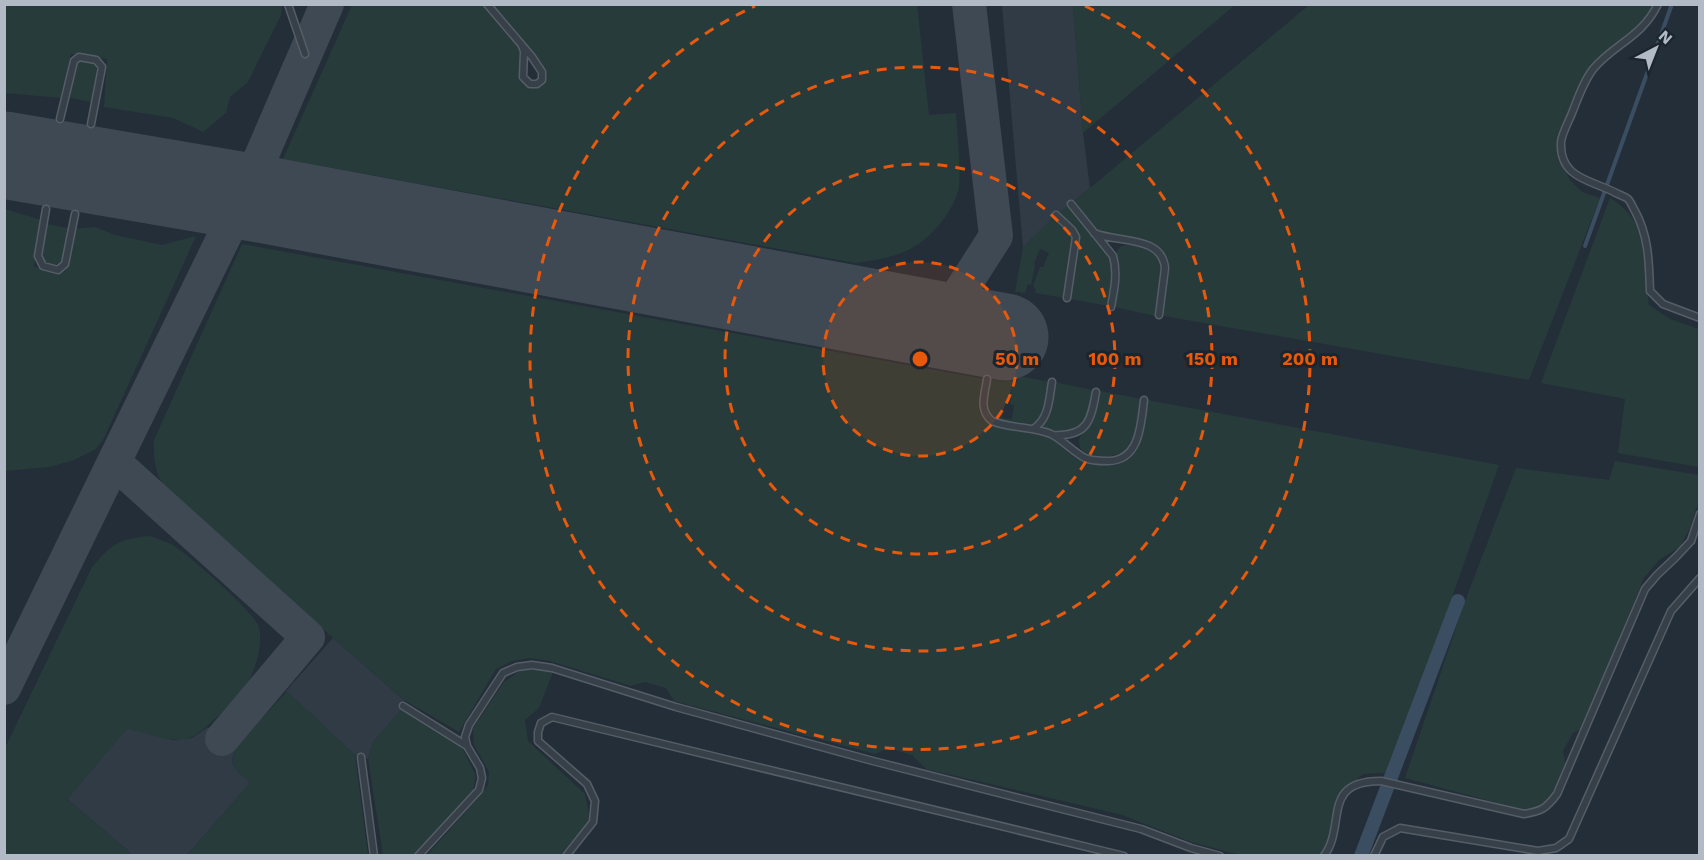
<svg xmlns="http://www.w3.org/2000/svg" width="1704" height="860" font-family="'Work Sans',sans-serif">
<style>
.airport{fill:#313b46}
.green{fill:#273b3b}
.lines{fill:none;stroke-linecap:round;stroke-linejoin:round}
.stream{stroke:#3a4d61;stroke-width:4}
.canal{stroke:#3a4d61;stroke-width:14}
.taxiway{stroke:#3e4954;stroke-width:34}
.runway{stroke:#3e4954;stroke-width:87}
.lane-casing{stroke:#555e67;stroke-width:9}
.lane{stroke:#374049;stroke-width:6}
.ring{fill:none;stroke:#e8590c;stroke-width:3;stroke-dasharray:10 8}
.centre{fill:#e8590c;stroke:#1c252e;stroke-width:3}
.ring-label{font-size:18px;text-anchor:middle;font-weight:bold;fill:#e8590c;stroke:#1c252e;stroke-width:6;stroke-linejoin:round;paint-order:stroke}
</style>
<rect width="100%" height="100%" fill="#242e39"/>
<path class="airport" d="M1002,5H1073L1083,133L1090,188L1057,215L1023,247Z
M333,638L404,700L402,709L373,742L368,759L355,755L286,691Z
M208,727L234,749L232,763L240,774L251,782L187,855H133L67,799L127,728L173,740L192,738Z"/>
<path class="green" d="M917,4L929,115L956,113C957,137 961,163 959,187C957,198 950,211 943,220C917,253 896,257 856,263L283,159L352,5H483L519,46V80L527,86L538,87L546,80V70L490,5Z
M1073,4H1235V5L1083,133Z
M4,5H282L281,15L248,82L230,97L226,113L203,132L173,118L104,107L107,59L71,54L61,98L5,93Z
M1309,5H1654L1629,37L1600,58L1582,78L1560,131L1558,160L1571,181L1582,192L1600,198L1529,380L1164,316L1162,310L1169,268L1168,258L1154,244L1143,240L1098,232L1072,203Z
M79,61L94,63L97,70L92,102L70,98L75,68Z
M1610,198C1620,204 1628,211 1634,221C1645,239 1646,283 1649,305L1670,319L1699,329V467L1618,453L1625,399L1541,383Z
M1068,205L1111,259L1113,272L1108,306L1071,299L1079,236L1074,229L1057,215Z
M5,209L41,220L34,267L65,272L74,229L95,227L115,235L162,245L196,236L104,438L96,449L74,460L49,467L5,471Z
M1054,216L1069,230L1074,238L1065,298L1035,293L1036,289L1033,286L1040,267H1043L1049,253L1040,249L1034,264L1035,266L1031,285L1028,284L1025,293L1015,292L1023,247Z
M46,224L69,228L63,261L54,266L46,265L41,257Z
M242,244L985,379C983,391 976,408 985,418C998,434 1024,428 1041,434C1055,438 1064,450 1075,458C1083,462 1093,464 1102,465C1144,469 1143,431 1147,400L1499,465L1451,600L1385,773L1363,774L1336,798L1327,845L1319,855L1244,856L1191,842L1122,815L926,769L912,755L889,748L875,754L674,701L666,688L645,682L631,686L550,661L530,658L512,661L496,669L459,732L404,700L170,495C156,478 153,462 154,440Z
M1125,245C1142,246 1158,249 1162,268L1155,310V316L1115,307L1120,276L1116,253L1120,247Z
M1019,376L1050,382C1048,394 1048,413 1039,422C1032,429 996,424 990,416C983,405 987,391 989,379L1006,382L1007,380L1012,381L1008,404H1005L1002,418L1012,419L1014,405L1010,404L1013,381L1017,382Z
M1054,382L1093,390C1087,430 1084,436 1043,429L1041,427L1047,417Z
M1100,391L1142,399C1139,414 1139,436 1129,448C1120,459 1078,461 1079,441C1080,433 1090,426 1094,418C1097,410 1098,400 1100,391Z
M1615,461L1699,475V500L1690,528L1680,547L1659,560L1644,578L1582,729L1573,733L1563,751C1566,764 1566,765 1561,778C1553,799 1545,804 1523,810L1405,778L1464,604L1516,468L1609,480Z
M150,536C157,539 165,541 171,544C187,553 251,609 258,625C264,639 256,669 248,682C241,694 202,735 189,738C168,743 147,733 127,729L67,799L133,855H5V748L92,567C113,543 118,539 150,536Z
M537,669L553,672L539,708L525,720L528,741L585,794L590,820L560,855L426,856L480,796L488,785L489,772L474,745L473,728L504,682L521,670Z
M287,691L355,755L368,855H187L250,783L240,774L232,763L234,749Z
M402,709L462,747L476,776L473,791L413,855H383L368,759L373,742Z"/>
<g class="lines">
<path class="stream" d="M1585,246L1672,4"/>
<path class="canal" d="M1361,856L1458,601"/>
<path class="taxiway" d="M939,325L996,236L969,4
M4,688L114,462
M222,739L308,637L114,462L244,196L327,4"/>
<path class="runway" d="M4,155L244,196L1005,337"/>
<g class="lane-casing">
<path id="lane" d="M288,4L305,54
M487,4L532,57L542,72V80L537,84H530L523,77L524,51L522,46
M1658,4C1642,37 1616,43 1594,68C1584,80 1578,98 1572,113C1569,121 1562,133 1561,142C1559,179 1592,180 1616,193C1620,195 1626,197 1628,199C1631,202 1633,208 1635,211C1649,237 1649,263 1650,291L1663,304L1700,318
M60,119L74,61L79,57L96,60L102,67L91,124
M1071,204L1113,256C1118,274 1114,290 1111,307
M46,209L38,256L43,266L58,270L65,264L75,214
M1056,215L1072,230L1076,237L1067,298
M1094,233C1117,243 1162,235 1165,268L1159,315
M987,379C985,394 978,410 992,421C1011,429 1032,426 1051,434C1063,440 1073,452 1085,458C1092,461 1100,461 1108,461C1140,461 1141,424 1144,400
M1033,429C1049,419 1049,400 1052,382
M1053,435C1087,437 1091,421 1096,392
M403,706L467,746
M361,757L374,856
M418,856L479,790L482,778L480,768L467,746L465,737L469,725L503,673L517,667L532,665L552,668L676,707L873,761L1141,829L1191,848L1220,856
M566,856L593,822L595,801L587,784L538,741V732L541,723L552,717L1124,856
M1324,856C1347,825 1320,781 1381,781L1524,814C1541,811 1546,809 1557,794L1645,589L1657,575L1676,557L1691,541L1700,514
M1374,856L1383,837L1400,828L1538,851L1556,848L1569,839L1671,611L1700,578"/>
</g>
<use href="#lane" class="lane"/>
</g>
<circle cx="920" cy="359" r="97" fill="#e8590c" fill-opacity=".12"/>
<g class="ring">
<circle cx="920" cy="359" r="97"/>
<circle cx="920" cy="359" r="195"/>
<circle cx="920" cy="359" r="292"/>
<path d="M1085 6A390 390 0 1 1 755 6"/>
</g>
<circle cx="920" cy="359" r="9" class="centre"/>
<g class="ring-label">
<text x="1017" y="365">50 m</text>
<text x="1115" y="365">100 m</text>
<text x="1212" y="365">150 m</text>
<text x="1310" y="365">200 m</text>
</g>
<rect width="1704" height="860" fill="none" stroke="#b2bbc5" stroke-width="12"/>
<g transform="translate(1656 48) rotate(42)" stroke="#1c252e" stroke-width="4.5" paint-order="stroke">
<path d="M0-4.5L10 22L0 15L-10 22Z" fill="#b2bbc5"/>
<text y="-9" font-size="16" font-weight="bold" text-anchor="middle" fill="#b2bbc5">N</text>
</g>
</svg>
